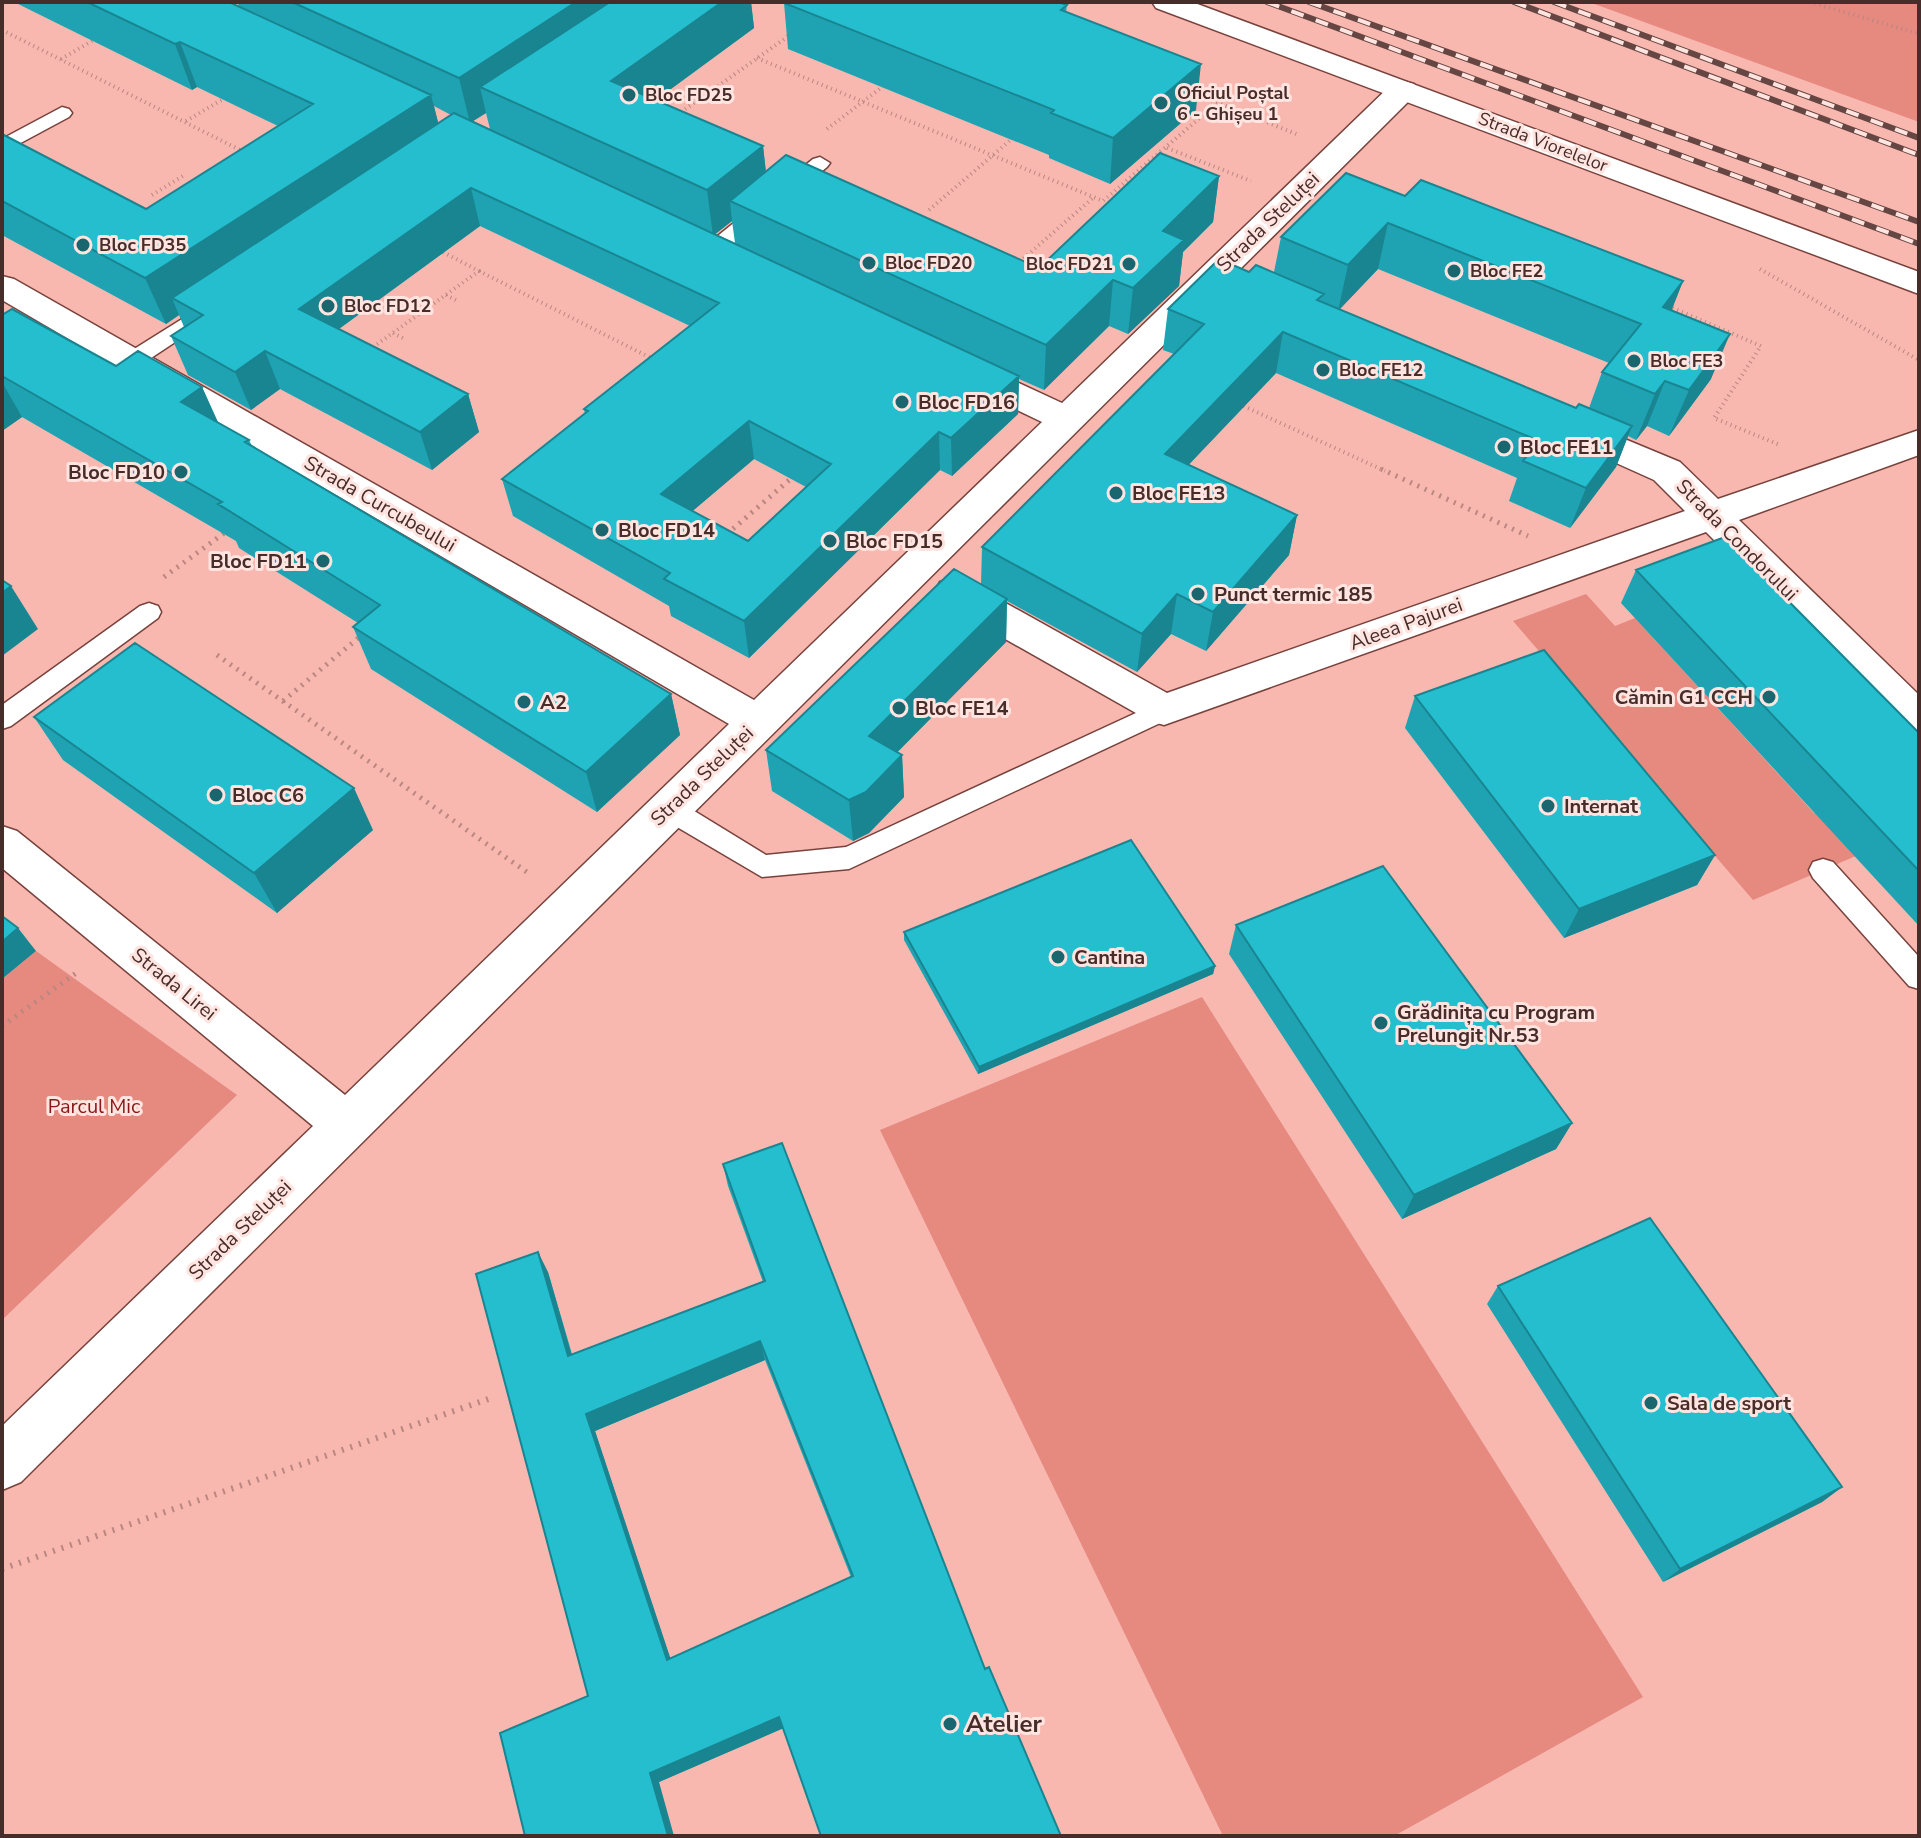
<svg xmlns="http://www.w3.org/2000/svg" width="1921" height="1838" font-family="'Nunito Sans',sans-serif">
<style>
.green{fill:#e6897f}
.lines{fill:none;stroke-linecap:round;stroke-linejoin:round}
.service-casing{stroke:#78423c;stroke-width:3}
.minor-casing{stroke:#78423c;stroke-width:3}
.tertiary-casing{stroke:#78423c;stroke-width:3}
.path-far2{stroke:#ba8781;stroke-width:4;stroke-dasharray:1 4;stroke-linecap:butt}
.path-far1{stroke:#ba8781;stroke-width:5;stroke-dasharray:2 6;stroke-linecap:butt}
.path{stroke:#ba8781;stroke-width:6;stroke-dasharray:2 7;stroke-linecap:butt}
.service{fill:#fff;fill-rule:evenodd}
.minor{fill:#fff;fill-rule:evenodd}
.tertiary{fill:#fff;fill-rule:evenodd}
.rail-casing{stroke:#664642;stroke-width:6}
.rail{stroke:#ffe4e0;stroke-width:4;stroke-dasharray:13;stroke-linecap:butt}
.wall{fill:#1fa3b2;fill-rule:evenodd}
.shaded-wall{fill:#198591}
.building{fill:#24becf;stroke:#198591;stroke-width:2;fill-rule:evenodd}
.poi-dot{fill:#19666f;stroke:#ffe4e0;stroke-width:3}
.labels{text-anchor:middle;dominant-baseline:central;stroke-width:6;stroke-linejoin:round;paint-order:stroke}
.far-poi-label{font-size:18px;font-weight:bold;fill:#462d2a;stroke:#ffe4e0;text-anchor:start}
.far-street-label{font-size:18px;fill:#462d2a;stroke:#ffe4e0}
.street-label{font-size:20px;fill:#462d2a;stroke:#ffe4e0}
.poi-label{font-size:20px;font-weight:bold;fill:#462d2a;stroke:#ffe4e0;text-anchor:start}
.park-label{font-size:20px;fill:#861918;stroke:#ffe4e0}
.near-poi-label{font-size:24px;font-weight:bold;fill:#462d2a;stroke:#ffe4e0;text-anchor:start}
</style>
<rect width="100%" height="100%" fill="#f8b8b0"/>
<path class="green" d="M1589,2H1919V122Z
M1586,594L1615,626L1635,618L1814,813L1919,770V829L1753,900L1513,621Z
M36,951L237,1095L2,1320V979Z
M1202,997L1643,1697L1394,1836H1223L880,1130Z"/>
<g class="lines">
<g class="service-casing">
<path id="service" d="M62,107L69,109L72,113L69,117L2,153V139Z
M820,157L830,163L827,167L718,257H704L701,252L704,247L813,159Z
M214,299L225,306L222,311L139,366H123L120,361L123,356Z
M149,603L158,606L161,612L158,618L11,726L2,729V705L140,606Z
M1164,700L1173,703L1177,710L1173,717L849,869L762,877L660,817L656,809L660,801L669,798L678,801L766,855L846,847Z
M1823,859L1833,862L1919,957V989L1909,986L1813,878L1809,870L1813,862Z"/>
</g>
<g class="minor-casing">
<path id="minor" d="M1403,81L1414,84L1418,90L1414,96L21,1482L2,1490V1426L313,1126L2,868V826L17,831L345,1095L729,724L2,300V276L14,279L754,700L1042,422L954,380L949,372L954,364L966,361L978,364L1062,403L1392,84Z
M1569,416L1680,462L1718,499L1919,430V455L1739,520L1919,695V736L1905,731L1706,532L1164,725L1150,721L940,602L935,592L940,582L954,578L968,582L1167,693L1685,511L1654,480L1556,436L1551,428L1556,420Z"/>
</g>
<g class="tertiary-casing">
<path id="tertiary" d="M1152,2H1192L1919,272V294L1156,8Z"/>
</g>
<path class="path-far2" d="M1810,2L1919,34
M2,30L244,152
M757,58L1103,201L1217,103
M61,59L97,38
M1193,93L1299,135
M677,115L790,35
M186,121L225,98
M827,129L886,84
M1167,148L1251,181
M152,195L186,174
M929,210L1014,137
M1016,265L1094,197
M1760,269L1919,360
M479,271L653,359
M446,295L458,301
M1668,306L1761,346L1714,418L1780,445
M393,333L405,339
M369,350L479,271L439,250
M1239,404L1385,471"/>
<path class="path-far1" d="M1381,469L1528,536
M727,534L795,475
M164,577L227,531
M217,655L531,875
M283,701L363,634
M2,1026L79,971"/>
<path class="path" d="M2,1569L494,1397"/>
<use href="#service" class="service"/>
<use href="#minor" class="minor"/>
<use href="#tertiary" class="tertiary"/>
<g class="rail-casing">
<path id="rail" d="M1267,2L1919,244
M1309,2L1919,222
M1514,2L1919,155
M1554,2L1919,138"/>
</g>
<use href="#rail" class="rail"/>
</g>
<path class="wall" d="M14,2H234L232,3L239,6L237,2H438L441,3L443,2H751L754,28L656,100L763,146L766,172L1039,268L1219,176L1213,222L1183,252L1179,286L1128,334L1109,326L1044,390L1019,379L1018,414L952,476L940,470L749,658L671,616L669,606L513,516L502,479L585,414L584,409L690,326L480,226L339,329L468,394L479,432L432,470L280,389L251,410L188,375L171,336L184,327L179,315L166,324L2,235V134L146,209L278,126L197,87L192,90ZM434,106L451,115L438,123ZM486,113L490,129L473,121ZM732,221L735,243L715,234ZM754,459L806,487L748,541L692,511Z
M784,3L1067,5L1066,12L1196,110L1110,184L1049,158V155L788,49Z
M1405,196L1683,281L1671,311L1711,379L1669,436L1647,426L1636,440L1628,436L1616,467L1570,528L1509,501L1517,478L1276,373L1188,465L1297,515L1289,555L1206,651L1171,634L1137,672L1007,601L1006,642L897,752L902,755L904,797L869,833L853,841L772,791L766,750L981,584L982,547L1174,354L1163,350L1168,309L1249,272H1274L1281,237ZM1378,269L1609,363L1602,372L1589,408H1576L1339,310Z
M2,315L116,366L202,387L218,422L249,440L252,446L671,694L680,735L597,812L371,669L353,627L358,623L239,548L236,541L22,417L2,431Z
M1636,570L1919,733V926L1621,603Z
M1415,696L1715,855L1697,885L1564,938L1405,728Z
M34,717L373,830L277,913L63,760Z
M1236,925L1572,1123L1556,1149L1402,1219L1229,954Z
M904,932L1215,966L1213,974L978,1074L904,940Z
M723,1164L985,1669L783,1728L659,1782L588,1696L548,1272L572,1354L763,1282L728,1186ZM765,1360L851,1577L670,1659L595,1431Z
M1498,1286L1842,1487L1822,1502L1663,1582L1487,1304Z"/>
<path class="shaded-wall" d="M576,2H654L480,87L486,113L470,123L459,78Z
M722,2H751L754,28L619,127L611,81Z
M180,42L197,87L192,90L175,44Z
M1201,64L1196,110L1110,184L1113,138Z
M431,95L443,141L172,298L179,315L166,324L145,278Z
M763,146L768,192L730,201L732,221L713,236L707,190Z
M1219,176L1213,222L1183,252L1179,286L1128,334L1133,288L1163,231Z
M471,188L480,226L314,347L299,309Z
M1388,223L1378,269L1338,311L1348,265Z
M1113,280L1109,326L1044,390L1046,345Z
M1683,281L1665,327L1663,307Z
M1283,332L1276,373L1160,495L1165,454Z
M1730,334L1711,379L1669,436L1689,390Z
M265,351L280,389L251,410L235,372Z
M1019,376L1018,414L952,476L951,438Z
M1665,381L1647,426L1636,440L1655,394Z
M2,382L22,417L2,431Z
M202,387L222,432L181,402Z
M468,394L479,432L432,470L420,432Z
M749,421L754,459L668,532L661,494Z
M1632,426L1616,467L1570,528L1586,488Z
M939,432L940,470L749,658L744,621Z
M1297,515L1289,555L1206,651L1213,612Z
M11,586L38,629L2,656V593Z
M1177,594L1171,634L1137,672L1142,634Z
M1007,599L1006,642L872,778L869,736Z
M671,694L680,735L597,812L586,772Z
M902,755L904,797L869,833L853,841L849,800Z
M354,788L373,830L277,913L254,873Z
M1715,855L1697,885L1564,938L1579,909Z
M18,928L36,951L2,979V942Z
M1215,966L1213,974L978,1074L979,1067Z
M1572,1123L1556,1149L1402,1219L1414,1195Z
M538,1252L548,1272L577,1374L568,1356Z
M760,1341L765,1360L595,1431L675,1672L667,1660L586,1414Z
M1842,1487L1822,1502L1663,1582L1680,1569Z
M779,1717L784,1728L659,1782L674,1836H668L650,1773Z"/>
<path class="building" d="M87,2H229L431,95L145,278L2,201V134L146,209L313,104L180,42L175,44Z
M292,2H438L441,3L443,2H576L459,78Z
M610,2H722L611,81L763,146L707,190L480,87Z
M786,2H1058L1067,5L1061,10L1201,64L1113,138L1051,113L1054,110L784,3Z
M454,113L1019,376L951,438L939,432L744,621L664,579L670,573L502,479L588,411L584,409L719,303L471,188L299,309L468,394L420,432L265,351L235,372L171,336L203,315L172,298ZM749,421L831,464L748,541L661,494Z
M1160,153L1219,176L1163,231L1184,240L1133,288L1113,280L1046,345L730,201L786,155L1039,268Z
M1346,173L1405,196L1421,180L1683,281L1663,307L1730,334L1689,390L1665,381L1655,394L1602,372L1641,324L1388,223L1348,265L1281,237Z
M1219,259L1249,272L1256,265L1324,294L1317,300L1576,408L1579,404L1632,426L1586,488L1523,461L1539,441L1283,332L1165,454L1297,515L1213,612L1177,594L1142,634L982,547L1204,324L1168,309Z
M12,309L116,366L138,351L202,387L181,402L249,440L245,442L671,694L586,772L353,627L380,605L218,504L222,502L2,376V315Z
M1725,537L1919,733V871L1636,570Z
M954,569L1007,599L869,736L902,755L866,792L849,800L766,750Z
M2,580L11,586L2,593Z
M135,643L354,788L254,873L34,717Z
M1544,650L1715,855L1579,909L1415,696Z
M1131,840L1215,966L979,1067L904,932Z
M1383,866L1572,1123L1414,1195L1236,925Z
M2,916L18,928L2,942Z
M782,1143L985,1669L989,1667L1061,1836H821L779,1717L650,1773L668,1836H525L500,1733L588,1696L476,1274L538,1252L568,1356L765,1281L723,1164ZM760,1341L853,1576L667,1660L586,1414Z
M1650,1218L1842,1487L1680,1569L1498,1286Z"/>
<g class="poi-dot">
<circle cx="629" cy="95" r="8"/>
<circle cx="1161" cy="103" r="8"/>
<circle cx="83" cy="245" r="8"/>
<circle cx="869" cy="263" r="8"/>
<circle cx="1129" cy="264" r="8"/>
<circle cx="1454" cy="271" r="8"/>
<circle cx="328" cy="306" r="8"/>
<circle cx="1634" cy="361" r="8"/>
<circle cx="1323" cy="370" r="8"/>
<circle cx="902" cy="402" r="8"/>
<circle cx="1504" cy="447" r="8"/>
<circle cx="181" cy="472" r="8"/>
<circle cx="1116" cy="493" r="8"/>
<circle cx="602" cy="530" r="8"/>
<circle cx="830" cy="541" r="8"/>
<circle cx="323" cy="561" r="8"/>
<circle cx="1198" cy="594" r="8"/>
<circle cx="1769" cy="697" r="8"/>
<circle cx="524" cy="702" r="8"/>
<circle cx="899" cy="708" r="8"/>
<circle cx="216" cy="795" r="8"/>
<circle cx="1548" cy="806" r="8"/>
<circle cx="1058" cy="957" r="8"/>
<circle cx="1381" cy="1023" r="8"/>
<circle cx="1651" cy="1403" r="8"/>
<circle cx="950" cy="1724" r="8"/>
</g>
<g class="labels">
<g class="far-poi-label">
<text x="1177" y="93">Oficiul Poștal<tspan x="1177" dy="21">6 - Ghișeu 1</tspan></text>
<text x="645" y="95">Bloc FD25</text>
<text x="99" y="245">Bloc FD35</text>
<text x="885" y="263">Bloc FD20</text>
<text x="1113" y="264" text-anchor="end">Bloc FD21</text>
<text x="1470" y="271">Bloc FE2</text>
<text x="344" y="306">Bloc FD12</text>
<text x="1650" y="361">Bloc FE3</text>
<text x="1339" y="370">Bloc FE12</text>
</g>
<g class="far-street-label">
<text transform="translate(1543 142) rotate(21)">Strada Viorelelor</text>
</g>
<g class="street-label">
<text transform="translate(1268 222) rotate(-44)">Strada Steluței</text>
<text transform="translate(380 504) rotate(30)">Strada Curcubeului</text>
<text transform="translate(1737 540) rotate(45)">Strada Condorului</text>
<text transform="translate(1406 624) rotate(-20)">Aleea Pajurei</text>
<text transform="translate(702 776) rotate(-44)">Strada Steluței</text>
<text transform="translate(174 984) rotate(39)">Strada Lirei</text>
<text transform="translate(240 1230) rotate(-44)">Strada Steluței</text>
</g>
<g class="poi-label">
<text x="918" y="402">Bloc FD16</text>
<text x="1520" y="447">Bloc FE11</text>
<text x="165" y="472" text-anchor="end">Bloc FD10</text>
<text x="1132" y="493">Bloc FE13</text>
<text x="618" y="530">Bloc FD14</text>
<text x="846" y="541">Bloc FD15</text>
<text x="307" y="561" text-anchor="end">Bloc FD11</text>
<text x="1214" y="594">Punct termic 185</text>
<text x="1753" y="697" text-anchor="end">Cămin G1 CCH</text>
<text x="540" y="702">A2</text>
<text x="915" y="708">Bloc FE14</text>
<text x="232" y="795">Bloc C6</text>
<text x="1564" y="806">Internat</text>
<text x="1074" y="957">Cantina</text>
<text x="1397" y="1012">Grădinița cu Program<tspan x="1397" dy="23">Prelungit Nr.53</tspan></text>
<text x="1667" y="1403">Sala de sport</text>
</g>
<g class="park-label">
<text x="94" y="1106">Parcul Mic</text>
</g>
<g class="near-poi-label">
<text x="966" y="1724">Atelier</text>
</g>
</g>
<rect width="1921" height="1838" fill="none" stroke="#462d2a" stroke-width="8"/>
</svg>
